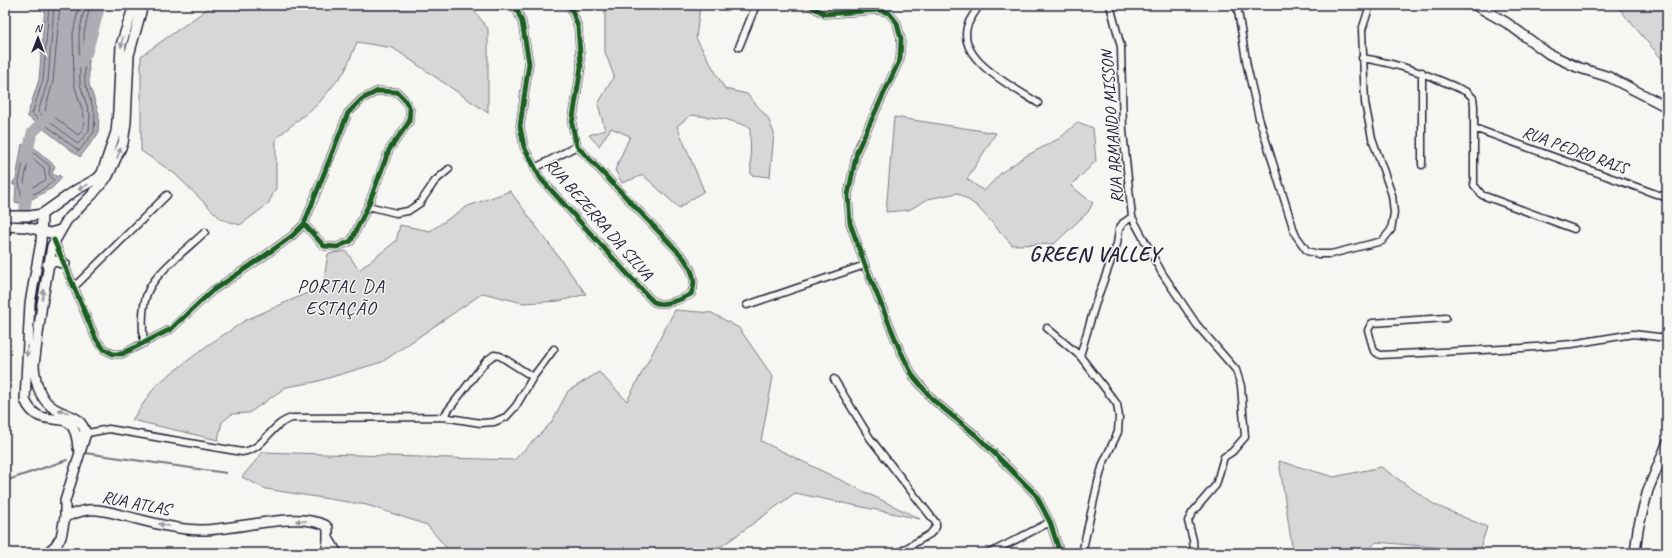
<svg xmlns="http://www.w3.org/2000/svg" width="1672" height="558" font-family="Caveat,sans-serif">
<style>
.green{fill:#d7d7d7;stroke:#7c7c89}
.water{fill:#adadb3;stroke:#757583}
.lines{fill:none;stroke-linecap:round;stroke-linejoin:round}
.shore{stroke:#5a5a6b;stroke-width:1}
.stream{stroke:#757583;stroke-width:2}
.river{stroke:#adadb3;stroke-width:11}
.street-casing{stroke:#22223b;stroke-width:9}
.secondary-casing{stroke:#22223b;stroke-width:12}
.street{stroke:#f6f6f2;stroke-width:6}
.secondary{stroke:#f6f6f2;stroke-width:9}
.cycleway-casing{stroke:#f6f6f2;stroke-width:8}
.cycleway{stroke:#1b5e20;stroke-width:5}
.oneway{fill:#9797a0}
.labels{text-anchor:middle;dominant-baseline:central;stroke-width:3;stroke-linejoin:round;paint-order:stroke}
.street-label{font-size:17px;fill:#22223b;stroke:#f6f6f2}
.quarter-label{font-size:19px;letter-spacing:1px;fill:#22223b;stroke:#f6f6f2}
.district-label{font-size:21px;font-weight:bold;letter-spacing:1px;fill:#22223b;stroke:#f6f6f2}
</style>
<rect width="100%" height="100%" fill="#f6f6f2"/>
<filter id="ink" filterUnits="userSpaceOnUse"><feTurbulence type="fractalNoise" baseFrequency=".025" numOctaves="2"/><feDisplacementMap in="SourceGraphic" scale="8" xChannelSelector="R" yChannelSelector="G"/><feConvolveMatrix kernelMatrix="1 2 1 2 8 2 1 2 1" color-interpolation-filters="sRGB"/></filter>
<g filter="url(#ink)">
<path class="green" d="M213,5H470L488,29V113L393,48L357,42L345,71L318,104L276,138V188L268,204L240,225L221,219L174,173L141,151V56Z
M605,5L700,6L696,38L725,89L747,94L768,118L774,133L770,177L751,175L750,127L725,119L691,115L677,126L704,191L679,208L643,175L622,183L615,170L630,136L611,128L599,146L589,135L605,130L598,104L614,76L605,52Z
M1616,5H1667V65Z
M894,117L996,133L967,179L984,191L1001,173L1024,157L1060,138L1078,122L1093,128L1096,161L1071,186L1093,203L1088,212L1054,244L1012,245L977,206L958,193L928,199L909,210L886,212Z
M510,191L586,294L560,301L523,303L483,293L382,362L315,382L286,387L249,413L232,414L222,422L218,440L132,420L156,385L208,345L246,320L323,286L328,254L346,251L359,270L396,241L400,225L430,231L468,206Z
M675,310L712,313L739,328L773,377L761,441L920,519L795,493L722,546L691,553H455L450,552L427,525L367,505L266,489L242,477L263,452L514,460L551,423L568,391L599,372L627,401Z
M1279,461L1334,477L1381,467L1435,505L1487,527L1479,551L1376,542L1366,553H1293Z"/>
<path class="water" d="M45,5H94L88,34L89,84L99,114L98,134L80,157L27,116L39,80Z
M22,144L26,147L31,145L55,166L52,173L57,177L59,175L62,178L52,188L23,204L15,202L16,185H13V182L16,179Z"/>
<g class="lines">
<path class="shore" d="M49,5L43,80L32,114L79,151L94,132L95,114L85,84L84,34L90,5
M54,5L48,81L38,112L78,144L89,131L90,115L80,84L79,34L85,5
M60,5L53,82L45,110L78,135L83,129L84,116L74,84L73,34L79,5
M30,150L50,166L49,174L54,181L40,191L22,199L19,182L25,152Z
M31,157L44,168L46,180L27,190L24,182L29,158Z"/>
<path class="stream" d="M5,242L13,229
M85,453L226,473
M5,481L67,460"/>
<path class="river" d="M81,63L87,52L100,5
M26,159L32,133L50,115
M24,215L28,188"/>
<g class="street-casing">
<path id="street" d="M515,5L522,22L529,63L520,126L524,147L541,179L643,291C646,294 650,299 654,302C663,307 683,299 691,294C698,281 691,268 683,257L577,146L572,124L581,67L578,27L570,5
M809,5L825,14L879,10L889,13L897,23L901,39L900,59L857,151L848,195L850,223L865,265L899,348L913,376L933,400L977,436L1036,495L1050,522L1060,553
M979,5C976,12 969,19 967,27C958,61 1014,87 1038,103
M1110,5L1121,47L1123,131L1132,217L1162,273L1197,325L1236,370L1241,386L1245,437L1232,452L1224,457L1216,485L1192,513L1188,521L1193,540L1194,553
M1237,5L1247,66L1259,118L1295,234L1307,251L1318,254H1331L1382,241L1391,230L1394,213L1392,195L1372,138L1365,103L1362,30L1370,5
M739,47L756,5
M1362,58C1401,64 1432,76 1467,92L1473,98L1474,106V185L1482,195L1574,229
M1422,72V165
M1474,128L1667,198
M535,168L577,146
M368,206L396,213L408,211L420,203L435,181L449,169
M54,240L96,339L104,349L113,354H122L171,329L212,291L260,259L292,236L304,224L348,113L362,99L378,91L397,92L404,99L410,109L409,122L389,150L368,206L351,241L337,247L324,246L304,224
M75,286L167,195
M747,305L865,265
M1446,318L1372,323L1368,330L1374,351L1380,355L1522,348L1572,344L1633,334L1667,338
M1047,328L1080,356L1117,404L1119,417L1118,432L1103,464L1098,482L1082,553
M144,343C142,326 141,305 149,289C158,271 189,247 205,232
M1080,356L1096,302L1117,244L1119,229L1123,223L1132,217
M834,379L870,438L936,523V527L930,534L898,553
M443,417L486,361L494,355L500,356L533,377
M77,435L109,429L242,452C266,449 269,424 292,418L443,417L481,423L494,422L506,417L516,406L533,377L554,349
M990,553L1050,522"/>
</g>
<g class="secondary-casing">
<path id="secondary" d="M1475,5L1507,23L1549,54L1577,67L1609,77L1667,107
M5,216H30L42,214
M5,226L26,227L50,233L60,230
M47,265L55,261L65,264
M78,448C74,397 42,438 25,400L30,303L41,242L42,214L76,190L98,178L102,173L116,132L118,111L121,45L134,5
M65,517C72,514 80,511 88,510C99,509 110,512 121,515C147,521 175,530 202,530C237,530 293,511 325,525L328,528V538L337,553
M47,553L56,545L61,537L65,517V501L86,433C79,414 69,417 55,409C39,400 35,382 34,365L42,304L52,246L67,220L92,195L108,176L123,143L126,122L129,55L143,5
M327,553L328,538
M1635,553L1638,529L1648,490L1667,444"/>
</g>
<use href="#street" class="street"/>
<use href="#secondary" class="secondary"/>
<g class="cycleway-casing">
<path id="cycleway" d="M515,5L522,22L529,63L520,126L524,147L541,179L643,291C646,294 650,299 654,302C663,307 683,299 691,294C698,281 691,268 683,257L577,146L572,124L581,67L578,27L570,5
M809,5L825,14L879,10L889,13L897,23L901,39L900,59L857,151L848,195L850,223L865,265L899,348L913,376L933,400L977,436L1036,495L1050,522L1060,553
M54,240L96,339L104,349L113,354H122L171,329L212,291L260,259L292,236L304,224L348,113L362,99L378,91L397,92L404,99L410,109L409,122L389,150L368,206L351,241L337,247L324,246L304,224"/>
</g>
<use href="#cycleway" class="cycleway"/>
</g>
<defs><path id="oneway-solid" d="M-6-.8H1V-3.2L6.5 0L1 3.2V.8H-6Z"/></defs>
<g class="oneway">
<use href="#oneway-solid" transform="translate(122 42) rotate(100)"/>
<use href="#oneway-solid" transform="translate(119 153) rotate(-69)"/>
<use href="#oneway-solid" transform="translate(83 187) rotate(152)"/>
<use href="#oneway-solid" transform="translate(43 295) rotate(-82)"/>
<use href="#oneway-solid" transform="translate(27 351) rotate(93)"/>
<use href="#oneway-solid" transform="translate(63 411) rotate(-162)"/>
<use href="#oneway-solid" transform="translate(301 521) rotate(-180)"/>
<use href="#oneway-solid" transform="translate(164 525) rotate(-167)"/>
</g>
</g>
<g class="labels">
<g class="street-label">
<text transform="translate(1112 127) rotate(-94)">RUA ARMANDO MISSON</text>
<text transform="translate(1575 150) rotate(20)">RUA PEDRO RAIS</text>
<text transform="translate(599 219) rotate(49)">RUA BEZERRA DA SILVA</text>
<text transform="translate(136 503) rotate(11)">RUA ATLAS</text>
</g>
<g class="quarter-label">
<text x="341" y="286">PORTAL DA<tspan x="341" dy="22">ESTAÇÃO</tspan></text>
</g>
<g class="district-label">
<text x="1095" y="254">GREEN VALLEY</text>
</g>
</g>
<rect width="1672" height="558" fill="none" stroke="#f6f6f2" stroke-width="20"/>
<rect x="10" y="10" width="1652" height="538" fill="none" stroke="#22223b" stroke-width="1.5" filter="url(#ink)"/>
<g transform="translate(38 38)" stroke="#f6f6f2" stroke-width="3" paint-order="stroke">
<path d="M0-3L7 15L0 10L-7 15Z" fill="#22223b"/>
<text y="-6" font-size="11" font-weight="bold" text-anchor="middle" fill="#22223b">N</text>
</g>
</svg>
